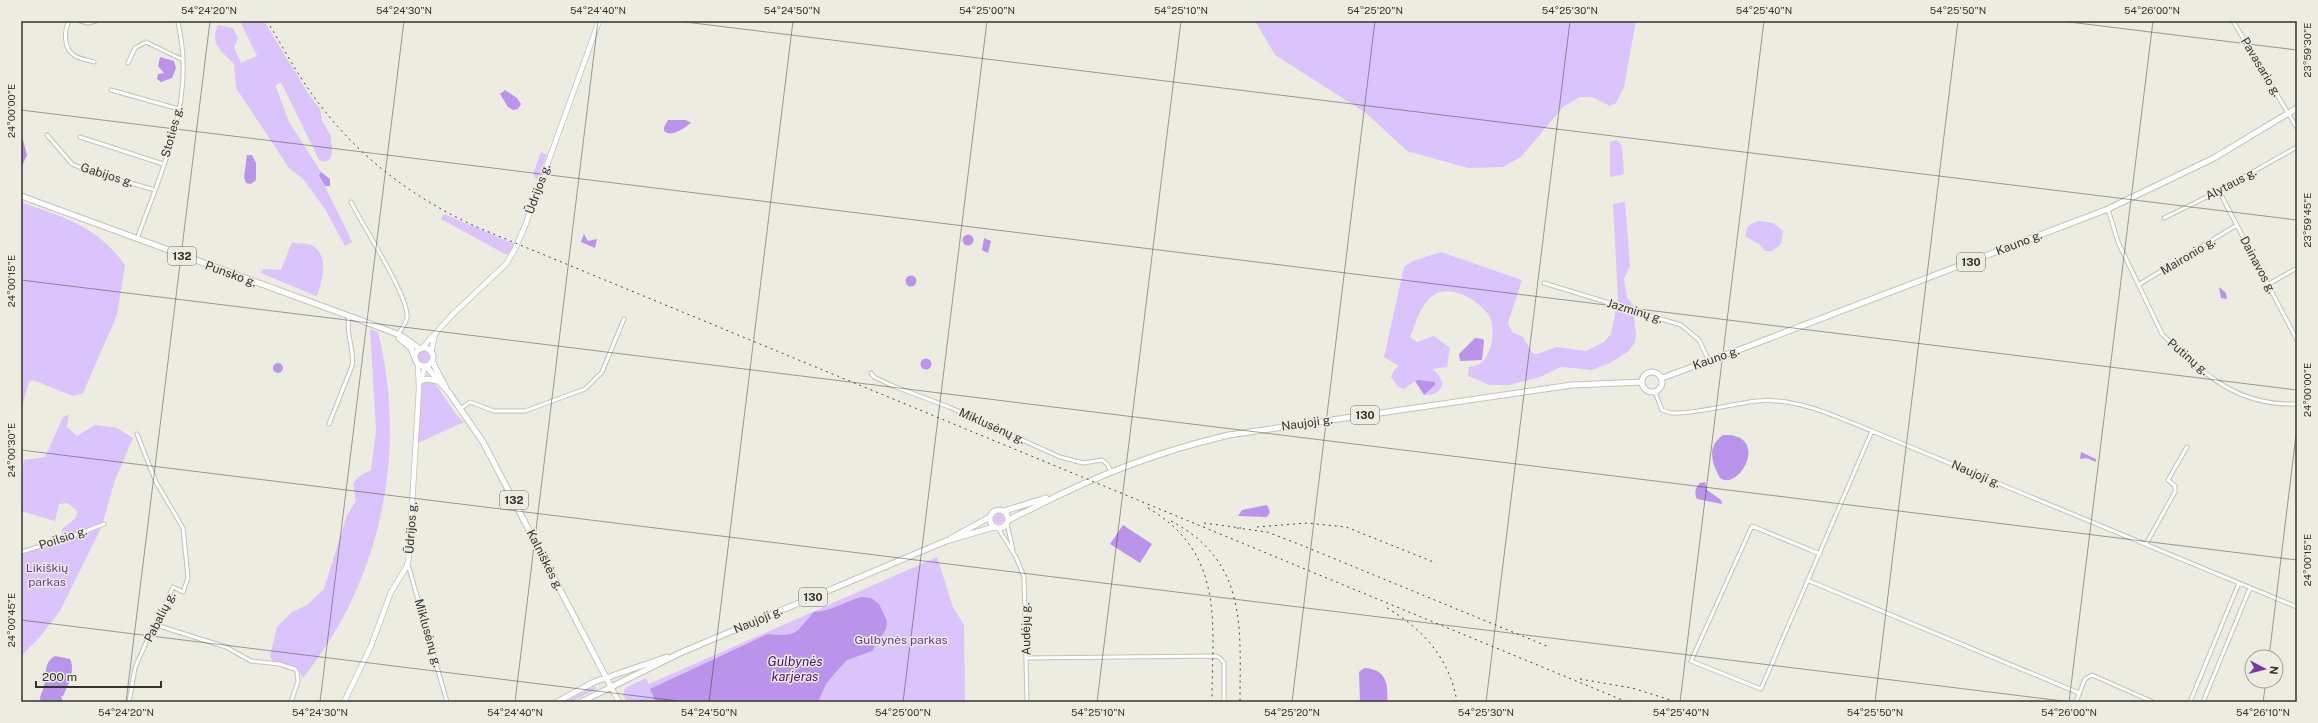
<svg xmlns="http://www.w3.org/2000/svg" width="2318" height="723" font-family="'Public Sans',sans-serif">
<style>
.green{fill:#dbc4fb}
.water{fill:#ba93ea}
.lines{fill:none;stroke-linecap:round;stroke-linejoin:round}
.minor-casing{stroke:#c3c2b8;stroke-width:5}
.secondary-casing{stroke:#c3c2b8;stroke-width:6}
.primary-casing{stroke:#c3c2b8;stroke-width:7}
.minor{stroke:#fff;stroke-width:3}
.secondary{stroke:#fff;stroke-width:4.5}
.primary{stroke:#fff;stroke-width:5}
.rail{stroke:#464641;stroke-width:1;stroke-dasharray:2 4;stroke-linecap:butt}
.ticks{fill:none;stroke:#33332f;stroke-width:1;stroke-opacity:0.45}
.labels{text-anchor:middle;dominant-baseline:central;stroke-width:3;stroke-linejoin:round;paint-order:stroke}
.shield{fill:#edece1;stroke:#6b6a64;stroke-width:1}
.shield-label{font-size:11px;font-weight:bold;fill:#33332f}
.street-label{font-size:12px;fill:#33332f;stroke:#edece1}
.park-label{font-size:12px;fill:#6c389e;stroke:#edece1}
.water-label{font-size:13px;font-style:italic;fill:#4b1078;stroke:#edece1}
.neatline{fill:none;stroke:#33332f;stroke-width:1.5}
.ticks-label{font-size:10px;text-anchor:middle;fill:#33332f}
</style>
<rect width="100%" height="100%" fill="#edece1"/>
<path class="green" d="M240,21H264L308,93L320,109L322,121L331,136L332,153L330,159L325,162L319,160L284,88L281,83L277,84L276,87L289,122L321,172L319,174C329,196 342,219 352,242L345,246L325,209L303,179L289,168L236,88L234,64C222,51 209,45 218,25L233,28L238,38L234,48L241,63L257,56Z
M1255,21H1636L1624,87L1616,103L1610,106L1592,97H1580L1563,107L1521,157L1503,167L1468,168L1407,151L1366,113L1275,55Z
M1617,140L1622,146L1624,174L1610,177V142Z
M541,152L547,155L537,180L533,174Z
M21,202C65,218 96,225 125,265L117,315L83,393L73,396L33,380L29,382L21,410Z
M1625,202L1630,266L1624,279L1627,297L1633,305L1636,336L1635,342L1629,351L1610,363L1592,370L1561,367L1540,377L1509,385H1490L1468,376L1469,367C1474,366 1480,365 1483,361C1493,351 1496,326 1488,314C1476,298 1446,281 1429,299C1419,309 1415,325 1410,337L1417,342L1434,336L1450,348L1447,367L1432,369C1449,381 1443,396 1424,395L1426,392L1415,381L1404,389L1398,387L1391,377L1394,370L1399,366L1384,357L1404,267L1413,261L1441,252L1522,280L1508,323L1512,332L1523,337L1532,353L1537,354L1557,347L1586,351L1604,342L1611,334L1618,299L1613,204Z
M444,214L515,244L510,254H505L441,219Z
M1760,221L1773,223L1783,231L1781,244L1772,251H1765L1759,244L1746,237C1744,227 1751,223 1760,221Z
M292,242C299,245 305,242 311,245C330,254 322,279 318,294L316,296L261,273L263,269L281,270Z
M370,329L378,332C408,452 381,581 303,678C299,665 284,664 272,660L270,656L277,627L292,612L307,605L324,589L347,515L356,501L353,484L358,477L371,470L376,430Z
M418 357a6 6 0 1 1 12 0a6 6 0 1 1-12 0Z
M427,381L434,382L456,414L464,422L418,443L422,384Z
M69,414L67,427L77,436L95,425L117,428L133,438L115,480L103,522L62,538V529L76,518L77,511L68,503L59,504L55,521L21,511V477L24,460L45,457L63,417Z
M994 519a5 5 0 1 1 10 0a5 5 0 1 1-10 0Z
M101,528L60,611L40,637L21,656V554Z
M937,557L953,607L964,625L965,702H627L623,695L625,688L646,678L649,684Z
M595,686L596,689L571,702H565Z"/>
<path class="water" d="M160,57L174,61L176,68L172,78L161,82L157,79L158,74L164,73L158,66Z
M505,90L517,98L521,104L518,109L513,110L508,107L500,94Z
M668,120H686L691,123C684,128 672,138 664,131V127Z
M21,133L27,155L21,168Z
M247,155H252L256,163V180L251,184L246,183L244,177Z
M321,172L330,179V186H325L319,175Z
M584,234L588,241L597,239L595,248L581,242Z
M962.5 240a5.5 5.5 0 1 1 11 0a5.5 5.5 0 1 1-11 0Z
M984,238L991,241L988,253L982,250Z
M905.5 281a5.5 5.5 0 1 1 11 0a5.5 5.5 0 1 1-11 0Z
M2219,287L2226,293L2227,299L2221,298Z
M1475,338L1483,339L1484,341L1482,360L1460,361L1459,354Z
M920.5 364a5.5 5.5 0 1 1 11 0a5.5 5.5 0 1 1-11 0Z
M273 368a5 5 0 1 1 10 0a5 5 0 1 1-10 0Z
M1419,380L1435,382V385L1424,395L1415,381Z
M1723,435C1771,433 1740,492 1720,478C1712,463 1706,447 1723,435Z
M2081,452L2096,459V462L2086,458L2080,459Z
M1705,482L1707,490L1721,500L1722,504L1697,499C1694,492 1695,488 1700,483Z
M1267,505L1270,512L1267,517L1238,516L1242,510Z
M1123,525L1152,544L1140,563L1110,544Z
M861,597L871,598L879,604L887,621L886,629L872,651L847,660L835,673L826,684L818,702H656L650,689L768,634C798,637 795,633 814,612C831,611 844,602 861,597Z
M55,656L70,659C76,672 68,684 63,696H61L63,702H40C39,696 43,692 44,686C47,674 43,663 55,656Z
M1364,668C1385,669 1389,682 1387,702H1360L1359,672Z"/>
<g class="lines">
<g class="minor-casing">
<path id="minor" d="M69,21C64,31 63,49 75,56C80,59 88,60 94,62
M80,21L88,23L96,21
M2233,21L2297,128
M128,63L135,48L146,42L183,60
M111,90L179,109
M47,135L72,164L88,171L155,190
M80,137L163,164
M2219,191L2297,340
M351,202C363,226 407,294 407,315C408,322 401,329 398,334
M2108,209L2118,242L2162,334L2167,339C2207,377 2239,406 2297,404
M2164,218L2219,191L2297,147
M137,239C157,183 186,121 183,60C183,47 180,34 178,21
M1544,283L1681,325L1699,340L1709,361
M2269,284L2297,268
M2138,285L2237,225
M871,373L874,377L893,386L949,407L1060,457L1083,463L1102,460L1107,464L1111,471
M1655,392L1662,410L1671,413C1696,414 1730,404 1757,401C1796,397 1837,417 1872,431L2297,607
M460,409L470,402L494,411H525L585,389L602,372L624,319
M329,424L352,366C355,348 345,336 349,317
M1007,524L1013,550
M998,528L1016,557L1024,577L1027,702
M2146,544L2175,492V486L2168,480L2187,447
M21,552L65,539L104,524
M1820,554L1752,526L1691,661L1761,689L1872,431
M407,566L409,568L447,702
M1807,580L2079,693
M156,625L226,647L251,661L279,664L295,669L297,672L298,681L291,702
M1026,658L1216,656L1220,658L1224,663V702
M129,702L135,668L152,629L156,625L173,587L183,592L188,578L183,528L156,482L137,434
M2076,702L2085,679L2092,675L2153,702
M2190,702L2239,583
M2203,702L2250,588"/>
</g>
<g class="secondary-casing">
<path id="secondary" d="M422,348L452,315L506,264L515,249L525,226L599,21
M431,353L435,334
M420,383L425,367
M611,687L619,702
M344,702L371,646L391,592L407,566L409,556L419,388L418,365"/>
</g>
<g class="primary-casing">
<path id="primary" d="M21,196L379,327L402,336L420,349
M399,338L411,348L414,356
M415 357a9 9 0 1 1 18 0a9 9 0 1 1-18 0Z
M432,361L446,388
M426,366L450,394L483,442L611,687
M1642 382a10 10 0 1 1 20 0a10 10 0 1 1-20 0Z
M1662,378L1744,348L2108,209L2214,158L2297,108
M421,381L427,379L437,381
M990 519a9 9 0 1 1 18 0a9 9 0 1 1-18 0Z
M1004,511L1046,498
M1008,521C1016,515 1026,512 1035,507C1097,475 1160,451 1229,435L1572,385L1642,382
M950,539L990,517
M557,702L594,682L667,657
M581,702L680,653L946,541L994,527"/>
</g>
<use href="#minor" class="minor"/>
<use href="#secondary" class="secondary"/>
<use href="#primary" class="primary"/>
<path class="rail" d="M267,21C282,45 295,71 312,94C355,155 412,198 479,228L1627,702
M1148,508C1226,554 1212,624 1212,702
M1171,521C1248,562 1240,627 1240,702
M1204,523L1241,528
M1257,527L1307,523L1346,527L1436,563
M1237,528L1267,532L1301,545L1549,647
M1387,608C1423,629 1450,659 1457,702
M1580,679L1632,688L1677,702"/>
</g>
<path class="ticks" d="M677,21L2297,220M2061,21L2297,50M21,110L2297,390M21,280L2297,560M21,450L2071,702M21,620L686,702M2269,657L2297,427M126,702L210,21M320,702L404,21M515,702L598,21M709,702L793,21M903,702L987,21M1097,702L1181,21M1292,702L1375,21M1486,702L1570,21M1680,702L1764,21M1875,702L1958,21M2069,702L2153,21M2263,702L2266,681"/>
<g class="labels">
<g class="shield">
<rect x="168" y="247" width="28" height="18" rx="3"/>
<rect x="1957" y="253" width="28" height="18" rx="3"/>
<rect x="1351" y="406" width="28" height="18" rx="3"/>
<rect x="500" y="491" width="28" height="18" rx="3"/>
<rect x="799" y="588" width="28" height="18" rx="3"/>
</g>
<g class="shield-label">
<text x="182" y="256">132</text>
<text x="1971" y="262">130</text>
<text x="1365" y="415">130</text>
<text x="514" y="500">132</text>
<text x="813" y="597">130</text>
</g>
<g class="street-label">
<text transform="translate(2261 67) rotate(59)">Pavasario g.</text>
<text transform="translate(172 132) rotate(-75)">Stoties g.</text>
<text transform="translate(107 175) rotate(17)">Gabijos g.</text>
<text transform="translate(2231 184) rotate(-28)">Alytaus g.</text>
<text transform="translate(538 189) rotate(-70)">Ūdrijos g.</text>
<text transform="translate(2019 243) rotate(-21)">Kauno g.</text>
<text transform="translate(2188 256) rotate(-31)">Maironio g.</text>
<text transform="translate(2258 265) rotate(62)">Dainavos g.</text>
<text transform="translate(231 274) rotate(20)">Punsko g.</text>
<text transform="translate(1635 311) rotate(17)">Jazminų g.</text>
<text transform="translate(2188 357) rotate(40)">Putinų g.</text>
<text transform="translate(1716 358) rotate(-19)">Kauno g.</text>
<text transform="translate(1307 423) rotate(-8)">Naujoji g.</text>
<text transform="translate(992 426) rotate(24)">Miklusėnų g.</text>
<text transform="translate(1976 474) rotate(23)">Naujoji g.</text>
<text transform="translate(411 528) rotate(-86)">Ūdrijos g.</text>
<text transform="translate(63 538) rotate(-18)">Poilsio g.</text>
<text transform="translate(545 560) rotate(63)">Kalniškės g.</text>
<text transform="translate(160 617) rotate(-63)">Pabalių g.</text>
<text transform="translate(758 620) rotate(-23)">Naujoji g.</text>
<text transform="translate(1026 629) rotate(-91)">Audėjų g.</text>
<text transform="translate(428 633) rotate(74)">Miklusėnų g.</text>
</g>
<g class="park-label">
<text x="47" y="568">Likiškių<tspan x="47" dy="14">parkas</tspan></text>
<text x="901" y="640">Gulbynės parkas</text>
</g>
<g class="water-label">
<text x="795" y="661">Gulbynės<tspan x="795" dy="15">karjeras</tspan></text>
</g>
</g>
<rect width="2318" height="723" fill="none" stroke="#edece1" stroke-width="44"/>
<g transform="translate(2264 669) rotate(97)"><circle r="19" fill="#edece1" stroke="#a3a29a"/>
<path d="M0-3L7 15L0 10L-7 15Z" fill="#7437ac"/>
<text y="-6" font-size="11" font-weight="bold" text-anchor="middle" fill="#33332f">N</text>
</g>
<path d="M36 681v6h125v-6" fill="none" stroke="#33332f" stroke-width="2"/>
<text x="42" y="681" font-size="12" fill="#33332f" stroke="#edece1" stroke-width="3" paint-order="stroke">200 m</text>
<rect x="22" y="22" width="2274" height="679" class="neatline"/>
<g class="ticks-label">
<text x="209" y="14">54°24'20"N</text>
<text x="404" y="14">54°24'30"N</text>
<text x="598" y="14">54°24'40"N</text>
<text x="792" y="14">54°24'50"N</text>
<text x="987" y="14">54°25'00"N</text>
<text x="1181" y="14">54°25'10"N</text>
<text x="1375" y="14">54°25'20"N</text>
<text x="1570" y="14">54°25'30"N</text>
<text x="1764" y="14">54°25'40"N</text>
<text x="1958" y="14">54°25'50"N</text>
<text x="2152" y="14">54°26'00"N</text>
<text transform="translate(2307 50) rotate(-90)" y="4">23°59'30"E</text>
<text transform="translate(11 111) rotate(-90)" y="4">24°00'00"E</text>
<text transform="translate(2307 220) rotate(-90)" y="4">23°59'45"E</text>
<text transform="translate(11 281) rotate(-90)" y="4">24°00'15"E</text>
<text transform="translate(2307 390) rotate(-90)" y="4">24°00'00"E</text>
<text transform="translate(11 450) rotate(-90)" y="4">24°00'30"E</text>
<text transform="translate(2307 560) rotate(-90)" y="4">24°00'15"E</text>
<text transform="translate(11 620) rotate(-90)" y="4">24°00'45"E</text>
<text x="126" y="716">54°24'20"N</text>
<text x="320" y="716">54°24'30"N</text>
<text x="515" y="716">54°24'40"N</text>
<text x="709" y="716">54°24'50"N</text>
<text x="903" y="716">54°25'00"N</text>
<text x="1098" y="716">54°25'10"N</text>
<text x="1292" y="716">54°25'20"N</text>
<text x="1486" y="716">54°25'30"N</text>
<text x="1681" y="716">54°25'40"N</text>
<text x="1875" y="716">54°25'50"N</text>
<text x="2069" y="716">54°26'00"N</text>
<text x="2263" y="716">54°26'10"N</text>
</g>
</svg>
